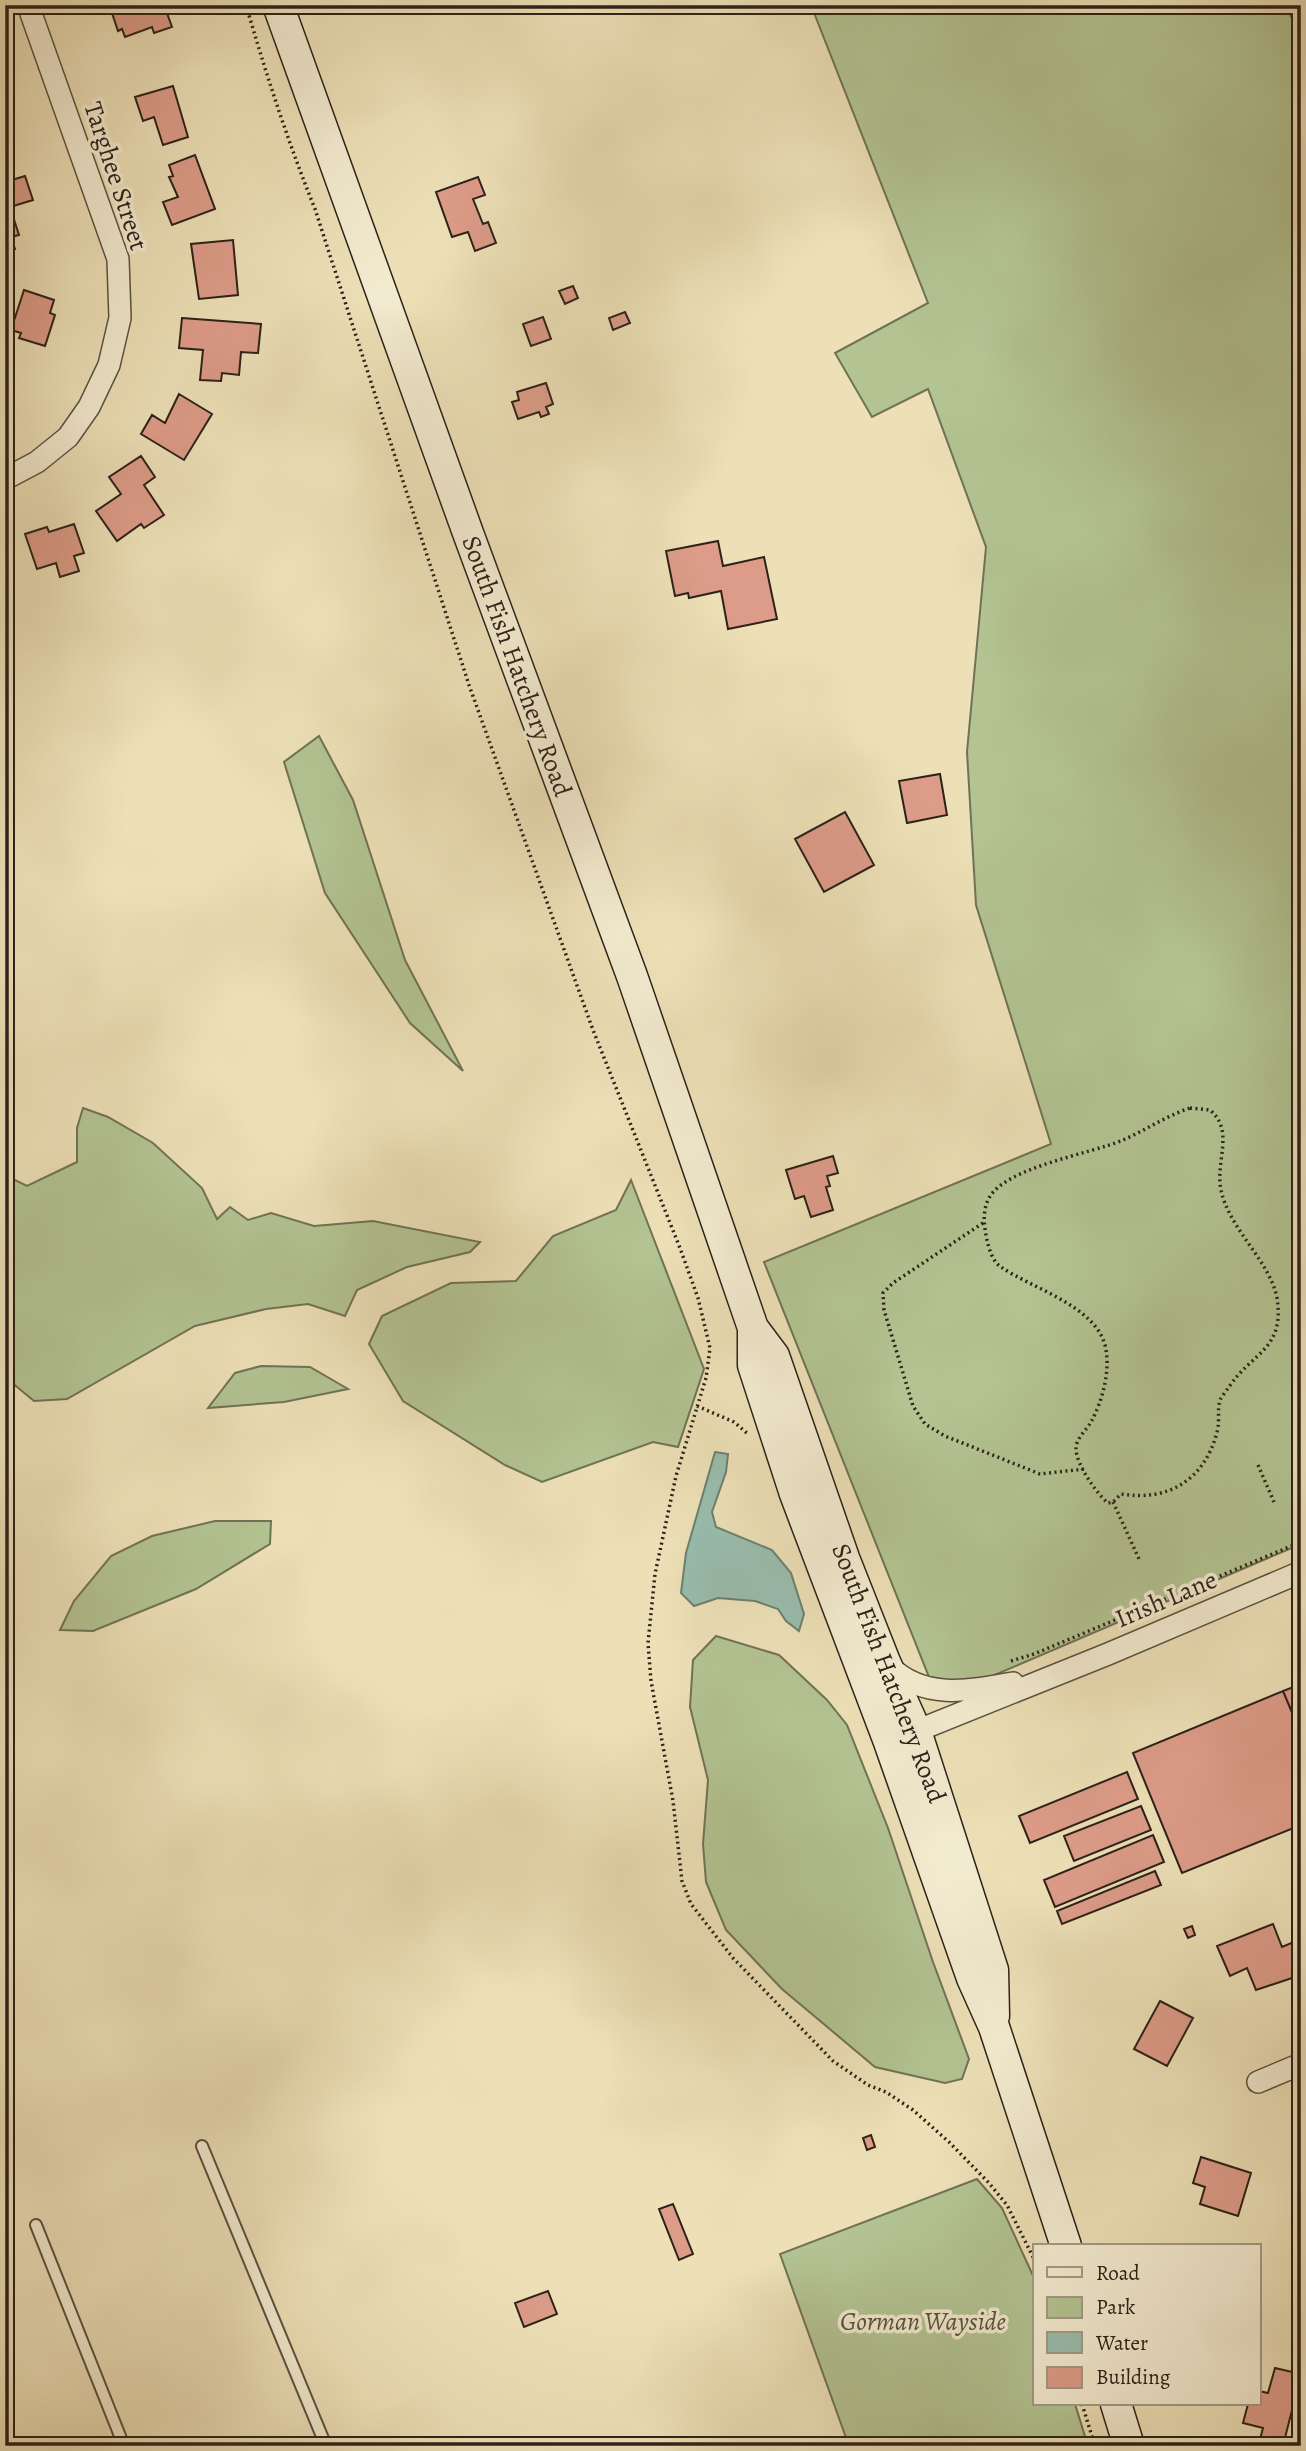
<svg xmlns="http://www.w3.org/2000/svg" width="1306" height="2451" font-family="Alegreya,serif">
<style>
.green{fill:#b3c392;stroke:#707256;stroke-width:2}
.water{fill:#99bdad;stroke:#6d7f72;stroke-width:2}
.building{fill:#dd9c89;stroke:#2c2219;stroke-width:2}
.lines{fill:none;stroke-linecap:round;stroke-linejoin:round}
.lane-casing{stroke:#5c5240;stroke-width:14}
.street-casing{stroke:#5c5240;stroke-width:24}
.secondary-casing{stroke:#2c2219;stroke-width:33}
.path{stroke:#2c2219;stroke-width:3.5;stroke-dasharray:2 3.5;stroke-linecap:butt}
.lane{stroke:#f3ebd0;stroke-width:10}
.street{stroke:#f3ebd0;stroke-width:21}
.secondary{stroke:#f3ebd0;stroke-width:30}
.labels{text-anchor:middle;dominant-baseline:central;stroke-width:7;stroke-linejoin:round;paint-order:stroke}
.street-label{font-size:26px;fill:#2c2219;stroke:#f3ebd0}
.park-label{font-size:26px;font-style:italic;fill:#54523d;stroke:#f3ebd0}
</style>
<rect width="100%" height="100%" fill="#ede0b7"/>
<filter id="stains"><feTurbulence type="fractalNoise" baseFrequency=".00286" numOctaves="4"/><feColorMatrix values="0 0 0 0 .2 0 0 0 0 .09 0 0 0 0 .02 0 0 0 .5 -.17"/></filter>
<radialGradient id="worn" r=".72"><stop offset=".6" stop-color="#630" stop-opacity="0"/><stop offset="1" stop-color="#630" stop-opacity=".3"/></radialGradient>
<path class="green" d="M811,5H1286L1291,17L1301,20V1544L990,1677L953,1681L929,1677L764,1262L1051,1144L976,905L967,752L986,547L928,389L872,417L835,353L928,303Z
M319,736L353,800L405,960L463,1071L410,1023L325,893L284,762Z
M83,1108L108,1117L153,1143L202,1188L217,1219L230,1207L248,1220L271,1213L314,1226L373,1221L480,1242L470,1252L407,1267L357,1290L345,1316L308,1304L266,1309L195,1326L67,1399L34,1401L5,1377V1175L27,1186L77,1162V1128Z
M631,1180L704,1369L678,1447L653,1442L542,1482L505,1465L403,1401L369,1344L382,1316L451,1283L516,1281L553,1236L616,1210Z
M261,1366L310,1367L348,1389L284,1402L208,1408L235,1373Z
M215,1521H271L270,1544L196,1589L93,1631L60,1630L74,1601L111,1556L152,1536Z
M716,1636L779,1655L827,1700L847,1725L888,1828L933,1962L969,2059L962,2079L945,2083L875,2067L782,1989L726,1930L706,1882L703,1844L708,1780L690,1707L693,1660Z
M977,2179L1002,2208L1035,2280V2404H1075L1088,2446H849L780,2254Z"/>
<path class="water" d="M715,1452L728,1454L726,1472L712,1512L716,1527L772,1550L791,1573L804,1614L799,1631L786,1621L778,1609L755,1601L718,1598L694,1606L681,1593L686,1553Z"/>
<path class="building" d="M104,5H164L172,27L154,33L152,27L125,37L122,29L118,31L110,7L106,9Z
M173,86L188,137L163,145L154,117L143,121L135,97Z
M5,121L11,141L5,143Z
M195,155L215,209L172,225L163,202L178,197L169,177L173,176L169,165Z
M25,176L33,200L10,207L19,235L11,237L15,249L5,252V182Z
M478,177L485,195L473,199L483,224L488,222L496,243L475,251L468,232L452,237L436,192Z
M233,240L238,295L199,299L191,244Z
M573,286L578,298L565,304L559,291Z
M24,290L54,300L50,313L55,315L45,346L19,338L21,333L11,330Z
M625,312L630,323L613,330L609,318Z
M543,317L551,339L531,346L523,324Z
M182,318L261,324L258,353L241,352L239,375L222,373L221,381L200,380L203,350L179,348Z
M546,383L553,404L546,407L549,414L541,417L539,412L518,419L512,402L519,400L517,392Z
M179,394L212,414L184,460L141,434L152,415L165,423Z
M141,456L155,477L144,485L164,515L144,528L141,524L117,541L96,511L121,494L109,477Z
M74,524L84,553L74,556L79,571L60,577L56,563L37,569L25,534L47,527L49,532Z
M718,541L723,566L764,557L777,619L728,629L721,591L689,598L688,593L675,596L666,551Z
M940,774L947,815L907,823L899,781Z
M845,812L874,865L824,892L795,839Z
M833,1156L838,1173L827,1176L830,1186L826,1187L833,1210L811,1217L804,1196L795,1199L786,1170Z
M1301,1684V1734L1283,1691Z
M1283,1691L1301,1734V1825L1182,1873L1133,1753Z
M1127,1772L1138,1799L1030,1843L1019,1816Z
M1141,1806L1151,1830L1074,1861L1064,1836Z
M1153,1835L1164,1862L1055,1907L1044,1880Z
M1155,1871L1161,1885L1062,1924L1057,1911Z
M1273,1924L1282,1947L1301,1939V1975L1256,1990L1247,1968L1230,1976L1217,1946Z
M1192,1926L1195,1935L1188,1938L1184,1929Z
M1160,2001L1193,2018L1167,2066L1134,2049Z
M871,2135L875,2147L867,2150L863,2138Z
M1201,2157L1251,2173L1238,2216L1200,2204L1205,2187L1193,2183Z
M673,2204L693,2254L679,2260L659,2209Z
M548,2291L557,2314L524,2327L515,2303Z
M1275,2368L1301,2374L1283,2446L1259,2443L1263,2428L1243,2423L1248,2404H1259V2391L1268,2393Z"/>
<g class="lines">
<g class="lane-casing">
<path id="lane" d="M202,2146L326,2446
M36,2225L124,2446"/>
</g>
<g class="street-casing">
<path id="street" d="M5,479L37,462L68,437L89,407L109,365L120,318L118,259L28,5
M889,1666C923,1700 969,1691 1013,1683
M904,1736L1108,1654L1301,1572
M1258,2082L1301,2064"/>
</g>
<g class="secondary-casing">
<path id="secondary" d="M278,5L468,533L632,976L753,1328V1365L795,1494L889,1742L972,1978L994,2027L1066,2246
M753,1328L774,1356L844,1558L885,1662L916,1731L993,1970L994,2016
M1116,2404L1129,2446"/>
</g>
<path class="path" d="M246,5C266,74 288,142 315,209L469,685L593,1030L680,1248L698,1298L710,1348L706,1378L676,1476L655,1574L648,1643L651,1681L673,1801L682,1881L691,1904L733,1958L833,2061L868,2085L886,2092L913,2110L949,2142L989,2183L1007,2205L1035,2261
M1190,1108L1210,1110C1235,1131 1215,1161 1221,1190C1229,1229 1270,1261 1277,1298C1285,1350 1252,1352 1229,1387C1226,1391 1222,1396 1220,1400C1217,1410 1220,1422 1217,1432C1205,1479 1169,1502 1121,1494L1113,1502L1108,1503C1097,1494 1076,1464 1076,1449C1076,1438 1086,1431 1091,1422C1103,1400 1111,1369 1105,1345C1094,1305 1031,1288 1001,1267C993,1262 989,1249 987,1240C984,1226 982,1211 989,1198C1006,1167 1090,1154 1123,1140C1146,1130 1166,1116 1190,1108Z
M983,1223L893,1283L883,1293L884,1310L913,1406L925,1424L945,1436L1040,1474L1084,1469
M697,1406L734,1422L748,1434
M1258,1465L1274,1502
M1113,1502L1139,1559
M1011,1661L1034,1654L1301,1542
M1082,2404L1095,2446"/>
<use href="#lane" class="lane"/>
<use href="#street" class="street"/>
<use href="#secondary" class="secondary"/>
</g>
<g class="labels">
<g class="street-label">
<text transform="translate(116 176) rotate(72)">Targhee Street</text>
<text transform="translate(517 666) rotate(70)">South Fish Hatchery Road</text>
<text transform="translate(1166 1599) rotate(-23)">Irish Lane</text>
<text transform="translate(889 1673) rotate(69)">South Fish Hatchery Road</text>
</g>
<g class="park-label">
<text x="923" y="2321">Gorman Wayside</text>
</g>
</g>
<rect width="1306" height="2451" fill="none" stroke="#ede0b7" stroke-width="28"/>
<rect x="7" y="7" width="1292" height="2437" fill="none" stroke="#2c2219" stroke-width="3.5"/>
<rect x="14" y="14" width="1278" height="2423" fill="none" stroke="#2c2219" stroke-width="2"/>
<rect x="1033" y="2244" width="228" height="161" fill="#f3ebd0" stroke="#a39b87" stroke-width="2"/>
<rect x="1047" y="2267" width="35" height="10" fill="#f3ebd0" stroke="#a39b87" stroke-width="2"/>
<text x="1096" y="2280" font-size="21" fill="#2c2219">Road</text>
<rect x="1047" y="2297" width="35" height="21" fill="#b3c392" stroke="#a39b87" stroke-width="2"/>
<text x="1096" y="2314" font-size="21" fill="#2c2219">Park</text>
<rect x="1047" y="2332" width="35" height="21" fill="#99bdad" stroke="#a39b87" stroke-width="2"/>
<text x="1096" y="2350" font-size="21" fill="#2c2219">Water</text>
<rect x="1047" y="2367" width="35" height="21" fill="#dd9c89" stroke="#a39b87" stroke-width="2"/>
<text x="1096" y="2384" font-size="21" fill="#2c2219">Building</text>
<rect width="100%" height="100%" filter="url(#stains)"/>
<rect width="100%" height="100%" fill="url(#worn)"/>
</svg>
